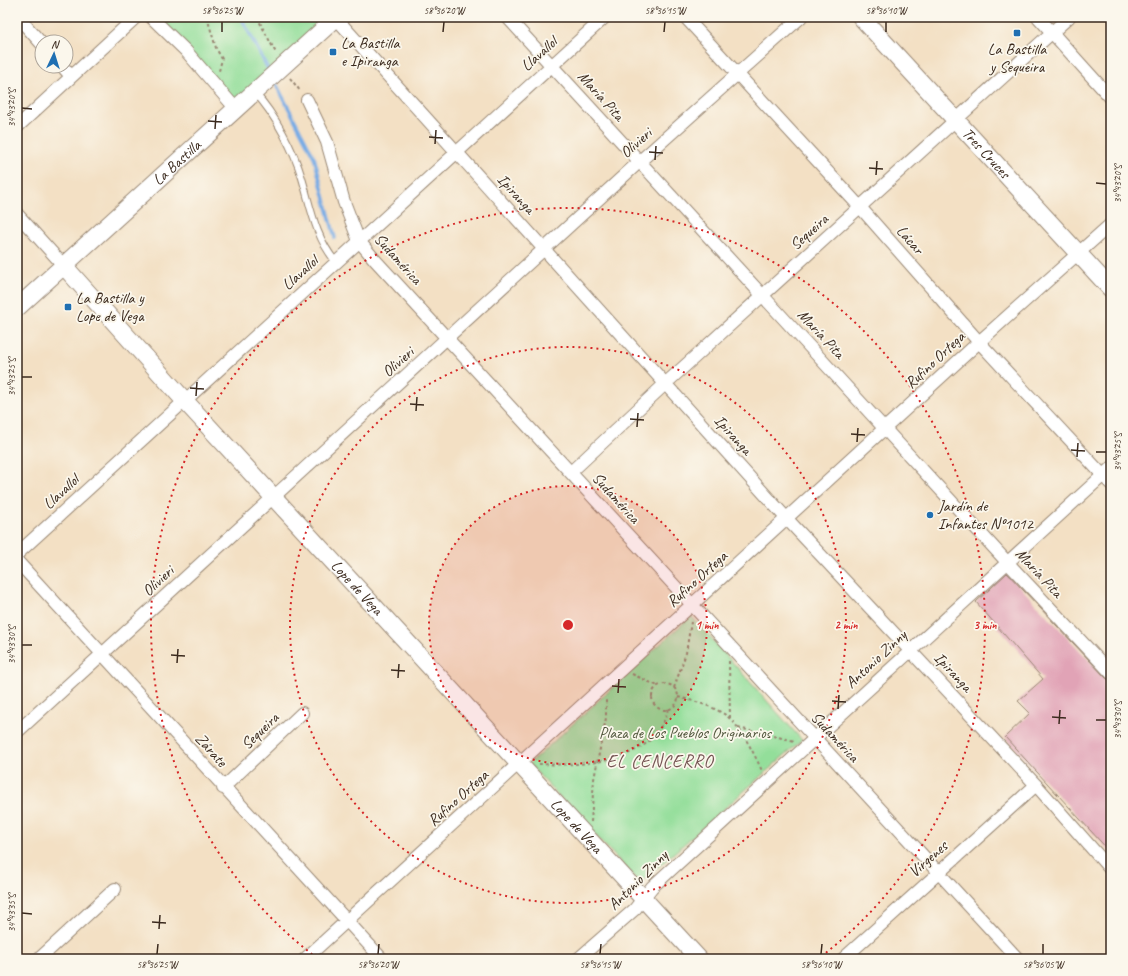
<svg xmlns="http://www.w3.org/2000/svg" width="1128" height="976" font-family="Caveat,sans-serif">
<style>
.green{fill:#93de9a;stroke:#67845c}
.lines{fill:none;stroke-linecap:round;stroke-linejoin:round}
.stream{stroke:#78ace5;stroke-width:3.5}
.building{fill:#e1a3b6}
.lane-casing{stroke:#978571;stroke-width:8}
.street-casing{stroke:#978571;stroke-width:14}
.secondary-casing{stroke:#978571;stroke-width:19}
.path{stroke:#978571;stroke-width:2;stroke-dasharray:3 3;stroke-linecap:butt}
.lane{stroke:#fff;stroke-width:6}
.street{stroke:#fff;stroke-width:12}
.secondary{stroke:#fff;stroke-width:17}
.ticks{fill:none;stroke:#3b2a1e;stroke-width:1.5}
.ring{fill:none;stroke:#d62828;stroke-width:2;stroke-dasharray:2 4}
.poi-dot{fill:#1f6fb2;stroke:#fbf7ec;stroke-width:1.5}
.labels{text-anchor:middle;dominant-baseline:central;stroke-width:3.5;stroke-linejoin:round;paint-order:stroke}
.poi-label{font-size:16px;fill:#3b2a1e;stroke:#fbf7ec;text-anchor:start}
.street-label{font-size:16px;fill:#3b2a1e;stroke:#fbf7ec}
.park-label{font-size:16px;fill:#51573d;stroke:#fbf7ec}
.quarter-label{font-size:18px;letter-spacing:1px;fill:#755453;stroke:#fbf7ec}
.centre{fill:#d62828;stroke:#fbf7ec;stroke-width:2}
.ring-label{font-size:12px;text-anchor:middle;font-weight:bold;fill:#d62828;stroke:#fbf7ec;stroke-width:3.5;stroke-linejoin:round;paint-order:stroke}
.neatline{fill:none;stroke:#3b2a1e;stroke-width:1.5}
.ticks-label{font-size:10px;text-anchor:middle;fill:#3b2a1e}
</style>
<rect width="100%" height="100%" fill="#fbf7ec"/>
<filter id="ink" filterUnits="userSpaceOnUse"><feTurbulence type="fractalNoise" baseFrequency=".025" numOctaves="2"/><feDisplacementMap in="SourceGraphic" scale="8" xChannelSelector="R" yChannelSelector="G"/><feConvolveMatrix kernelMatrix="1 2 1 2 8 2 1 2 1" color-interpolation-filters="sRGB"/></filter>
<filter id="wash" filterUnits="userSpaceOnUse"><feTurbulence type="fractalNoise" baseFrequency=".012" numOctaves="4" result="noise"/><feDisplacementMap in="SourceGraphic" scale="16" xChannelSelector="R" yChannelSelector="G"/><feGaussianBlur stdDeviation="0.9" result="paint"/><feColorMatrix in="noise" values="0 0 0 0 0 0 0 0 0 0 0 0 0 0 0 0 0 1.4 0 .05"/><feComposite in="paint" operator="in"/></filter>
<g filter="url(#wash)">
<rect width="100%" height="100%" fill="#f3e0c4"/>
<path class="green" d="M151,17H335L236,109Z
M691,616L802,740L640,883L529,764Z"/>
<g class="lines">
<path class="stream" d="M241,17L269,71
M274,80L314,157L335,238"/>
</g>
<g id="blocks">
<path class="building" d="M1007,573L1106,678L1111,681V853L1005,737L1030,713L1018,701L1043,679L976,602Z"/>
</g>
</g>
<g filter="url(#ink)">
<use href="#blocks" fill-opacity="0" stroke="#978571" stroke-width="1"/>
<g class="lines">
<g class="lane-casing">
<path id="lane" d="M255,93C275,114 294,151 302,178C311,208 315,237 336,262"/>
</g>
<g class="street-casing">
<path id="street" d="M18,17L42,44
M151,17L186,51L236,109
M335,17L787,519L1036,785L1111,870
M507,17L1007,562L1111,673
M685,17L860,207L979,342L1111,484
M1038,17L1111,98
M62,66L71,76
M307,100L327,142L344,202L359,241L375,260L1018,959
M17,127L136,17
M17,214L64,266
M571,472L665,384L1069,17
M17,554L605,17
M17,561L382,959
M17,732L639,162L801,17
M223,788L302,713
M39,959L115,889
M305,959L979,342L1111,224
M578,959L635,909L652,887L1111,468
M843,959L1036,785"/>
</g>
<g class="secondary-casing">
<g id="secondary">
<path id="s1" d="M861,17L1111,289"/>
<path id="s2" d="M64,266L184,400L699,959"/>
<path id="s3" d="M17,308L337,17"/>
</g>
</g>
<path class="path" d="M207,17L216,48L222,59L219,71
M257,17L276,53
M290,78L301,92
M729,661L730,719
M632,674L658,686
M652 697a13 13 0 1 1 26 0a13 13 0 1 1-26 0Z
M674,688L686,653L691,622
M678,697C694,701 713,706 727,716C741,727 755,755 762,771
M738,728L795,741
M539,764C585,766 655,764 668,709
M591,822L594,779L606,718V700"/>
<use href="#lane" class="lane"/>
<use href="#street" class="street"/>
<use href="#secondary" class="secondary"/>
</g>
</g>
<path class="ticks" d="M222,32V22M443,32L444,22M664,32L665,22M886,32V22M22,108L32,109M208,121L222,122M215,129L216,115M429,137L443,138M435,144L436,130M649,152L663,153M655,160L656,146M869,168L883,169M876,175L877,161M1096,183L1106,184M22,377H32M190,388L204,389M196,396L197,382M410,404L424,405M416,411L417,397M630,419L644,420M637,427L638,413M851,434L865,435M857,442L858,428M1071,450L1085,451M1096,452H1106M1077,457L1078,443M22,645H32M171,655L185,656M177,663L178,649M391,670L405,671M398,678L399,664M612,686L626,687M618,693L619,679M832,701L846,702M838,709L839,695M1052,717L1066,718M1096,720H1106M1059,724L1060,710M22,913L32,914M152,922L166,923M159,929L160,915M157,954L158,944M378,954L379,944M600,954L601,944M821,954L822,944M1043,954V944"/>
<circle cx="568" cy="625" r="139" fill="#d62828" fill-opacity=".12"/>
<g class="ring">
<circle cx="568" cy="625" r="139"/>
<circle cx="568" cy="625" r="278"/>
<path d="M317 958A417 417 0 1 1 819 958"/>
</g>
<g class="poi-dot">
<rect x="1013" y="29" width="8" height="8" rx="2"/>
<rect x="329" y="48" width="8" height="8" rx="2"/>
<rect x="64" y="303" width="8" height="8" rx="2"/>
<circle cx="930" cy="515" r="4"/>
</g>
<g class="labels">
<g class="poi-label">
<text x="341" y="43">La Bastilla<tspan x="341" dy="18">e Ipiranga</tspan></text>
<text x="1017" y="49" text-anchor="middle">La Bastilla<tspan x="1017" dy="18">y Sequeira</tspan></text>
<text x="76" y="298">La Bastilla y<tspan x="76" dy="18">Lope de Vega</tspan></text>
<text x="938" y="506">Jardín de<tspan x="938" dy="18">Infantes Nº1012</tspan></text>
</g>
<g class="street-label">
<text transform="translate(539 54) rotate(-42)">Llavallol</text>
<text transform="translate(601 96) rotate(48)">María Pita</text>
<text transform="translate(636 143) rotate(-42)">Olivieri</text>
<text stroke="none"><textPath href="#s1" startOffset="185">Tres Cruces</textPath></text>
<text stroke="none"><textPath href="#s3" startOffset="216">La Bastilla</textPath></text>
<text transform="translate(516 194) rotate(48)">Ipiranga</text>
<text transform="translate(809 232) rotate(-42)">Sequeira</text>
<text transform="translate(910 240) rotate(49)">Lácar</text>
<text transform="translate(398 259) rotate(48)">Sudamérica</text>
<text transform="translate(300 273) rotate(-42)">Llavallol</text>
<text transform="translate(821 334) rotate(47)">María Pita</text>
<text transform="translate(935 360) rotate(-43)">Rufino Ortega</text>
<text transform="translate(398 362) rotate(-42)">Olivieri</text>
<text transform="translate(733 435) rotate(48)">Ipiranga</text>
<text transform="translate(61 492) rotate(-43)">Llavallol</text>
<text transform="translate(616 498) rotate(48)">Sudamérica</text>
<text transform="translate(1039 573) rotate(47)">María Pita</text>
<text transform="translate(697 579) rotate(-42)">Rufino Ortega</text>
<text transform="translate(158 581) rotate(-43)">Olivieri</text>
<text stroke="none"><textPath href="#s2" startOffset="435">Lope de Vega</textPath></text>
<text transform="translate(876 659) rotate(-43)">Antonio Zinny</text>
<text transform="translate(953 672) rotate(47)">Ipiranga</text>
<text transform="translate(260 731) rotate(-44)">Sequeira</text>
<text transform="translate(835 737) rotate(47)">Sudamérica</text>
<text transform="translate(211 750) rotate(48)">Zárate</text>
<text transform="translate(458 798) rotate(-42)">Rufino Ortega</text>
<text stroke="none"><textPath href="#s2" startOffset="759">Lope de Vega</textPath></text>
<text transform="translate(928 859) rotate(-42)">Vírgenes</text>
<text transform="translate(638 880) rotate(-45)">Antonio Zinny</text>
</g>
<g class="park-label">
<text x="685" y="733">Plaza de Los Pueblos Originarios</text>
</g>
<g class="quarter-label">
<text x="660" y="761">EL CENCERRO</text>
</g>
</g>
<circle cx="568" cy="625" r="6" class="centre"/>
<g class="ring-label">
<text x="707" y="629">1 min</text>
<text x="846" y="629">2 min</text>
<text x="985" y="629">3 min</text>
</g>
<rect width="1128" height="976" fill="none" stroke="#fbf7ec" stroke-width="44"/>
<g transform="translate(54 54) rotate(4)"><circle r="19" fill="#fbf7ec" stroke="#aea59a"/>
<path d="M0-3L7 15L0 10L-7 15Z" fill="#1f6fb2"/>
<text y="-6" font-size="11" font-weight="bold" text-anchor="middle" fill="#3b2a1e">N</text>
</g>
<rect x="22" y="22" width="1084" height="932" class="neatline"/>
<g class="ticks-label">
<text x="222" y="14">58°36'25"W</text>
<text x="444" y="14">58°36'20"W</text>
<text x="665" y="14">58°36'15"W</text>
<text x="886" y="14">58°36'10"W</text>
<text transform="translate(11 108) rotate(-90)" y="4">34°43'20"S</text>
<text transform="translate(1117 184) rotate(-90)" y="4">34°43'20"S</text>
<text transform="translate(11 377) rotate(-90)" y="4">34°43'25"S</text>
<text transform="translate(1117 452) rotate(-90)" y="4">34°43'25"S</text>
<text transform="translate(11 645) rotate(-90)" y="4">34°43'30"S</text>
<text transform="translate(1117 720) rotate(-90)" y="4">34°43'30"S</text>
<text transform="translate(11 913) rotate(-90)" y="4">34°43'35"S</text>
<text x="157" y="968">58°36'25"W</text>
<text x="378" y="968">58°36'20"W</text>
<text x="600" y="968">58°36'15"W</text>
<text x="821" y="968">58°36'10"W</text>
<text x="1043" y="968">58°36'05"W</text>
</g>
</svg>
